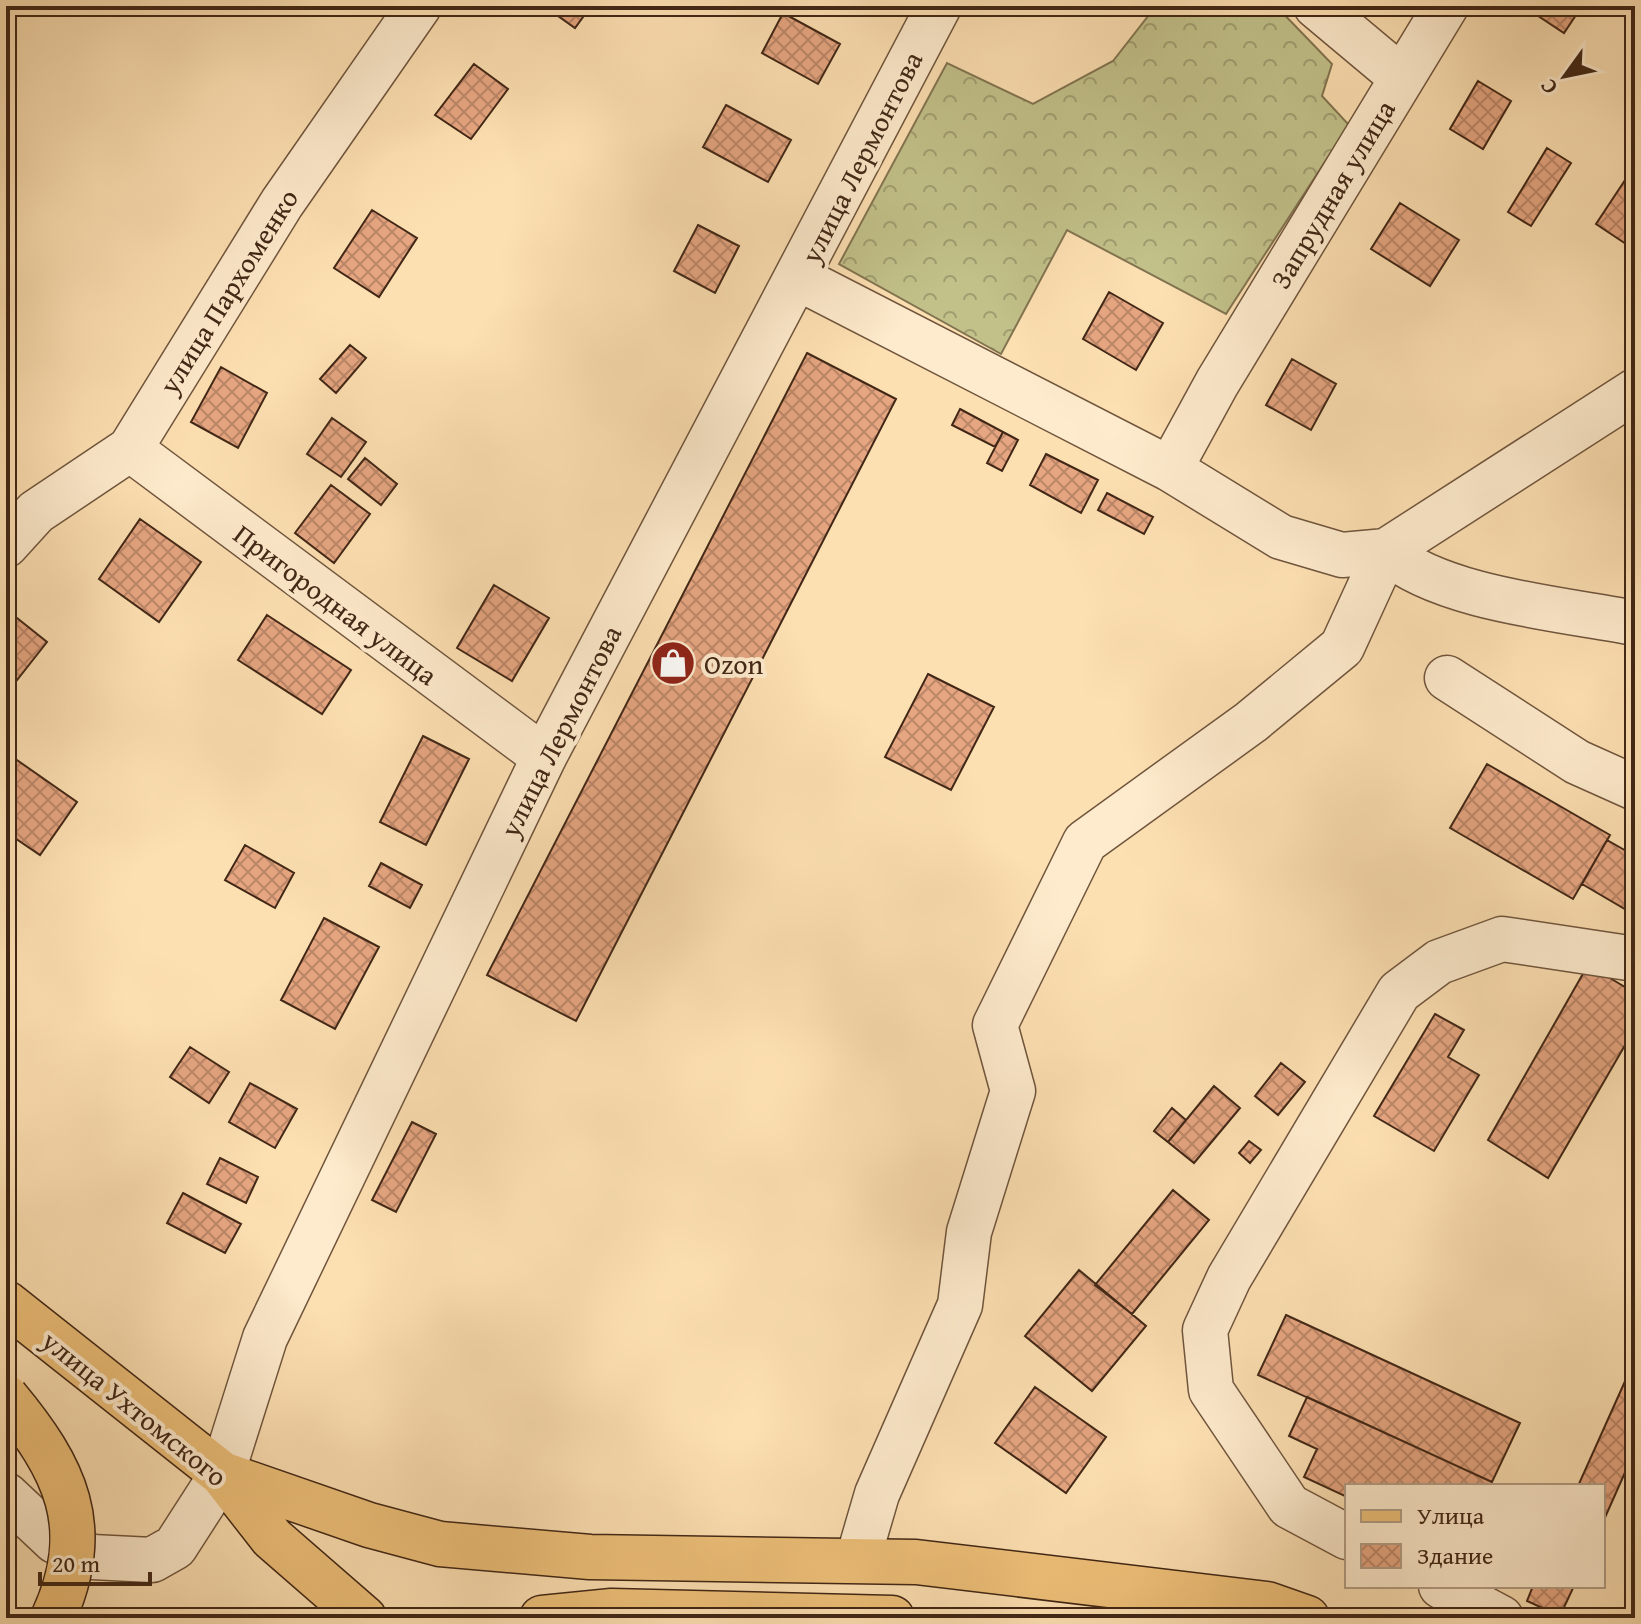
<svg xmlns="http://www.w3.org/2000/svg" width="1641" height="1624" font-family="'Gentium Book Plus',serif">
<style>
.forest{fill:url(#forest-crowns);stroke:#827450;stroke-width:2}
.building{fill:url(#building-cross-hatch);stroke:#412716;stroke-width:2}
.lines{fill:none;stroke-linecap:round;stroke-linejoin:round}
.minor-casing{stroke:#70553d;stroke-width:47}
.major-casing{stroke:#412716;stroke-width:47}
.minor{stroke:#feebcd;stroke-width:44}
.major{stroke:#eec079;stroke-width:44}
.major-bridge-casing{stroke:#412716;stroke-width:47;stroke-linecap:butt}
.major-bridge{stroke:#eec079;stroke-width:44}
.labels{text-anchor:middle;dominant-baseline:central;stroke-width:8;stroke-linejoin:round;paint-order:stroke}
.street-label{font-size:28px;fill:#412716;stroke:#feebcd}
.poi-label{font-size:28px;fill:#412716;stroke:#feebcd;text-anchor:start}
</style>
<defs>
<pattern id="forest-crowns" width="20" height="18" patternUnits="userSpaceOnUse" patternTransform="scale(2)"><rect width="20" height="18" fill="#c2c18a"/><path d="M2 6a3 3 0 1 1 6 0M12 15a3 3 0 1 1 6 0" fill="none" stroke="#9f9d70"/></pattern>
<pattern id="building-cross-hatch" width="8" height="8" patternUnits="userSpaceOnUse" patternTransform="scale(2)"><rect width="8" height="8" fill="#e6a681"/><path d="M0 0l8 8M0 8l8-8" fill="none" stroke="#bc8769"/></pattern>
</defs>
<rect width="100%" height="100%" fill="#fde0b2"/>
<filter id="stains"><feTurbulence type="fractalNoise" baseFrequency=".0025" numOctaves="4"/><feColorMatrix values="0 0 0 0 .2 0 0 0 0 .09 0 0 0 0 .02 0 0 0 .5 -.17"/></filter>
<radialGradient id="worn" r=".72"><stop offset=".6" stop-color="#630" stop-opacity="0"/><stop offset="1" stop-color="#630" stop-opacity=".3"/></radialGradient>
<path class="forest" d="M1156,6H1276L1332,64L1322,96L1349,125L1226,314L1067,230L1001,354L839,264L947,63L1033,104L1113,61Z"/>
<path class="building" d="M544,6H591L575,28Z
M1523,6H1582L1564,33Z
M783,13L840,44L818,84L762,53Z
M474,64L508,89L471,139L435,115Z
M1478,81L1511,101L1483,149L1450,129Z
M726,105L791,140L768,182L703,147Z
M1547,148L1571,163L1531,226L1508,212Z
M1635,165V250L1596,224Z
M1400,203L1459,240L1430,286L1371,249Z
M372,210L417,238L379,297L334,268Z
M698,225L739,246L715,293L674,271Z
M1109,292L1163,323L1136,370L1083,339Z
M350,345L366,358L336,393L320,379Z
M807,353L896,399L576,1021L487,975Z
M1292,359L1336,384L1311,430L1266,405Z
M221,367L267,393L238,448L191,422Z
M960,409L1003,432L995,447L952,425Z
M332,418L366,442L341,477L307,454Z
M1003,432L1018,440L1002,471L987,463Z
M1046,454L1098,480L1081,513L1030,485Z
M365,458L397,484L381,505L348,479Z
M331,485L370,514L334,563L295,533Z
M1107,493L1153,517L1144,534L1098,510Z
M140,519L201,562L159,622L99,579Z
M494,585L549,618L512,681L457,648Z
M12,614L47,642L6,694V621Z
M267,615L351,670L322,714L238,660Z
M928,674L994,707L951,790L885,757Z
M423,736L469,759L426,845L380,822Z
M14,758L77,802L40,855L6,832V771Z
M1487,764L1610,835L1573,899L1450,828Z
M1607,840L1635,856V915L1582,884Z
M245,845L294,873L275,908L225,880Z
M381,863L422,885L410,908L369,886Z
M324,918L379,947L335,1029L281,1000Z
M1588,965L1635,993V1028L1548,1178L1488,1140Z
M1435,1014L1464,1030L1448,1057L1479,1075L1434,1151L1374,1116Z
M190,1047L229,1072L209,1103L170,1077Z
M1281,1063L1305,1082L1278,1115L1255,1096Z
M250,1083L297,1109L275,1148L229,1122Z
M1214,1086L1240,1108L1194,1163L1168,1142Z
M1172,1108L1186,1120L1168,1142L1154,1131Z
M412,1122L436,1134L396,1212L372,1200Z
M1249,1141L1261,1150L1250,1163L1239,1153Z
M220,1158L258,1177L246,1203L207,1184Z
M1173,1190L1209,1220L1132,1314L1095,1285Z
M183,1193L241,1224L225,1253L167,1223Z
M1079,1270L1146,1326L1092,1391L1025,1336Z
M1286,1315L1520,1423L1492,1482L1258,1375Z
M1635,1359V1450L1603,1522V1486H1578Z
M1035,1387L1106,1437L1066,1493L995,1443Z
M1307,1397L1492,1482L1491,1486H1347V1497L1304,1477L1317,1449L1289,1436Z
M1533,1586H1574L1560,1616L1527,1601Z"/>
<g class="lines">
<g class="minor-casing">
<path id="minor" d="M1316,6L1402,78
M798,278L1170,469L1281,537L1342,555L1386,551L1635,391
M130,449L544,757
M1170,469L1217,383L1446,6
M6,545L36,512L130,449L282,203L419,6
M1447,678L1577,762L1635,788
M6,1495L55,1541L92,1557L152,1560L175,1547L222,1474L265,1338L544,757L939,6
M1347,1537L1289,1506L1211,1390L1205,1330L1229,1278L1399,992L1439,962L1502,939L1635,959
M858,1559L877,1494L960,1305L969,1232L1013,1091L995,1025L1085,842L1251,722L1342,647L1386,551C1441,599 1562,609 1635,623
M1441,1586L1501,1618"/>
</g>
<g class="major-casing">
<path id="major" d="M6,1303L222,1474L272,1538L364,1618
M222,1474L369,1525L440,1544L590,1557L916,1562L1267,1604L1307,1618
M542,1618L612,1611L892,1618"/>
</g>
<use href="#minor" class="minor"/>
<use href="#major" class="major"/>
<g class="major-bridge-casing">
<path id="major-bridge" d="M6,1397C65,1468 95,1527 53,1618"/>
</g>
<use href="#major-bridge" class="major-bridge"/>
</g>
<defs>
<g id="shop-disc" transform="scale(2.3)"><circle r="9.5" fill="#8f2418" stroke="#feebcd"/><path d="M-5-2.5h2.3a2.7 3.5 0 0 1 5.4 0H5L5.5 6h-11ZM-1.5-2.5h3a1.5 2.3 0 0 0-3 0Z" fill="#fff"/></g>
</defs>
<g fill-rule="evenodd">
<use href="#shop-disc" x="673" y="663"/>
</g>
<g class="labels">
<g class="street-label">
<text transform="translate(861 157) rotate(-63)">улица Лермонтова</text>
<text transform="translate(1332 194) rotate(-59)">Запрудная улица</text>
<text transform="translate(228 291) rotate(-58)">улица Пархоменко</text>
<text transform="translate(336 604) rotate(37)">Пригородная улица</text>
<text transform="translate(560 731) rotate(-63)">улица Лермонтова</text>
<text transform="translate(135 1408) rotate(39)">улица Ухтомского</text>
</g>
<g class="poi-label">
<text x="704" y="663">Ozon</text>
</g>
</g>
<rect width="1641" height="1624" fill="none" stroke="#fde0b2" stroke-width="32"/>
<rect x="8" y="8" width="1625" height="1608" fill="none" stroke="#412716" stroke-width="4"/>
<rect x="16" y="16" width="1609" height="1592" fill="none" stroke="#412716" stroke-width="2"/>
<rect x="1345" y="1484" width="260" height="104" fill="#feebcd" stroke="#b29d84" stroke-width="2"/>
<rect x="1361" y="1510" width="40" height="12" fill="#eec079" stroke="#b29d84" stroke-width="2"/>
<text x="1417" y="1524" font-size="24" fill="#412716">Улица</text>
<rect x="1361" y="1544" width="40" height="24" fill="url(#building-cross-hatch)" stroke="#b29d84" stroke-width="2"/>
<text x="1417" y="1564" font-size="24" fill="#412716">Здание</text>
<g transform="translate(1565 76) rotate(237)" stroke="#feebcd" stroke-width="6" paint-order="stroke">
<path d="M0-6L14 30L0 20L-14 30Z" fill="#412716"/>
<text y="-12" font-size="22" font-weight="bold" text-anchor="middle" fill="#412716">С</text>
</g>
<path d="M40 1572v12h110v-12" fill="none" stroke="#412716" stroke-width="4"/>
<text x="52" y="1572" font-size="24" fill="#412716" stroke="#feebcd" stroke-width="6" paint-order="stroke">20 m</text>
<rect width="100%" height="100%" filter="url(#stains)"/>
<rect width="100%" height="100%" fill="url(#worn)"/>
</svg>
